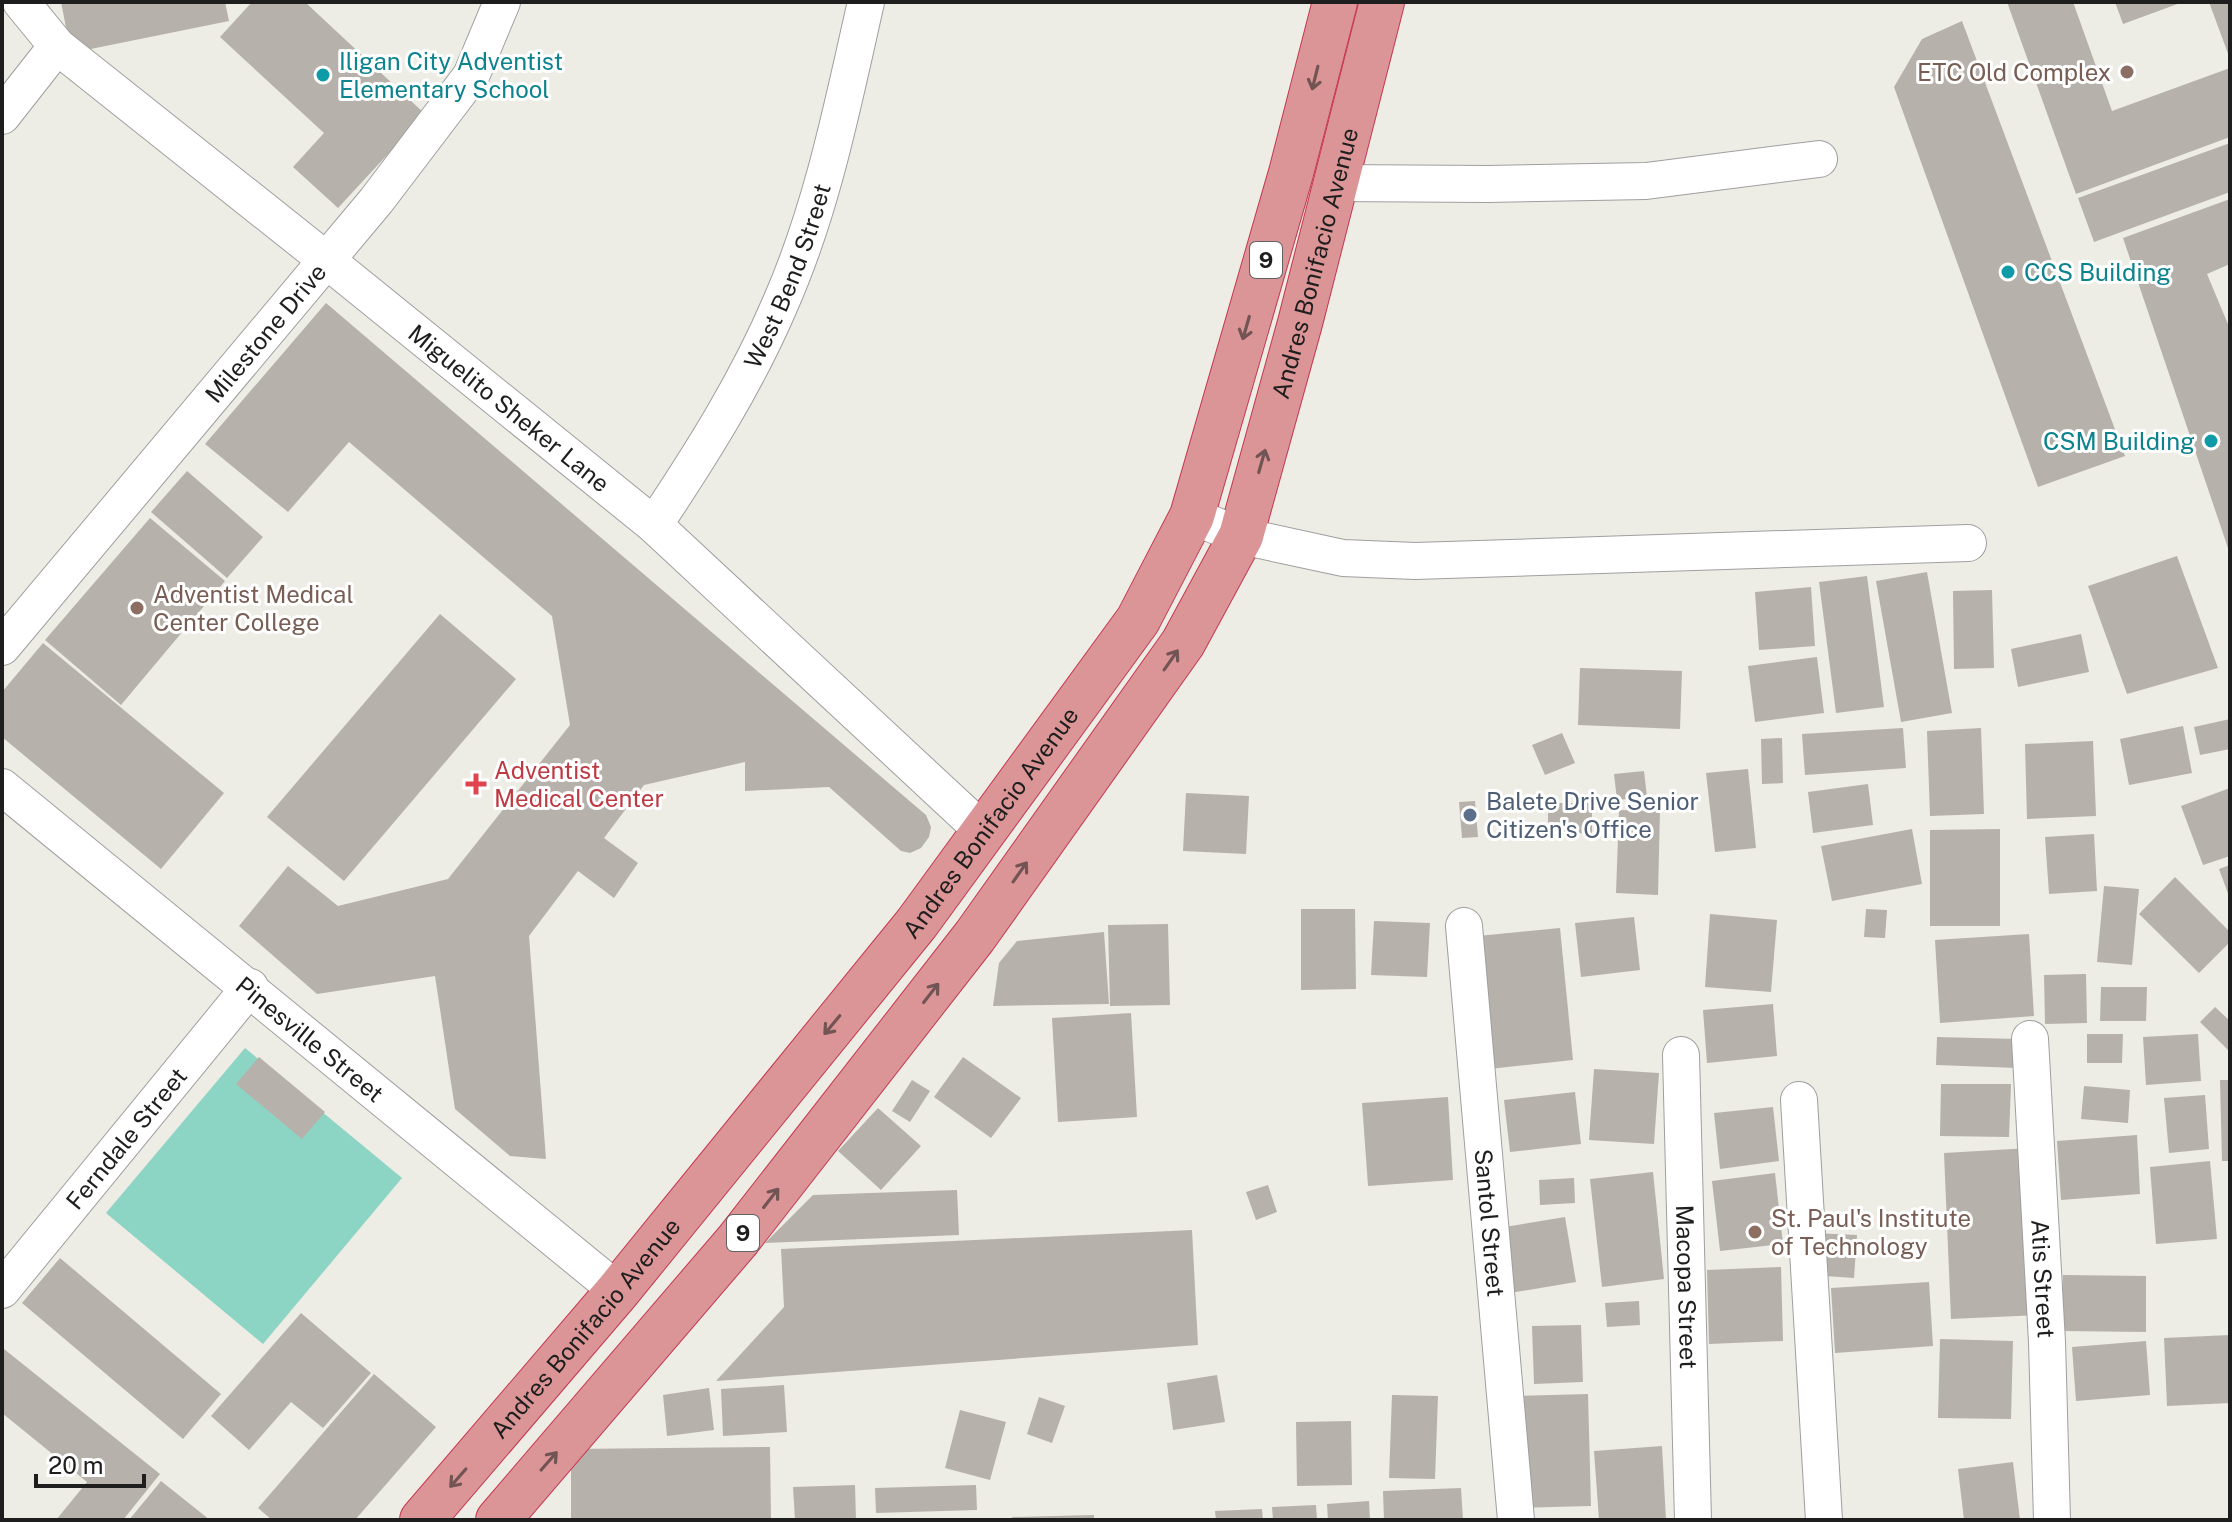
<svg xmlns="http://www.w3.org/2000/svg" width="2232" height="1522" font-family="'Public Sans',sans-serif">
<style>
.pitch{fill:#8cd4c4}
.building{fill:#b6b2ab}
.lines{fill:none;stroke-linecap:round;stroke-linejoin:round}
.minor-casing{stroke:#9f9f9f;stroke-width:38}
.highway-casing{stroke:#c53851;stroke-width:46}
.minor{stroke:#fff;stroke-width:36}
.highway{stroke:#dc9596;stroke-width:44}
.oneway{stroke:#735454}
.education-dot{fill:#8d6e63;stroke:#fff;stroke-width:3}
.culture-dot{fill:#0f9aa8;stroke:#fff;stroke-width:3}
.health-dot{fill:#e0444e;stroke:#fff;stroke-width:3}
.service-dot{fill:#5c6f8a;stroke:#fff;stroke-width:3}
.labels{text-anchor:middle;dominant-baseline:central;stroke-width:6;stroke-linejoin:round;paint-order:stroke}
.shield{fill:#fff;stroke:#626262;stroke-width:2}
.shield-label{font-size:22px;font-weight:bold;fill:#1e1e1e}
.culture-label{font-size:24px;fill:#0d838f;stroke:#fff;text-anchor:start}
.education-label{font-size:24px;fill:#785e54;stroke:#fff;text-anchor:start}
.street-label{font-size:24px;fill:#1e1e1e;stroke:#fff}
.health-label{font-size:24px;fill:#be3a42;stroke:#fff;text-anchor:start}
.service-label{font-size:24px;fill:#4e5e75;stroke:#fff;text-anchor:start}
</style>
<rect width="100%" height="100%" fill="#edece5"/>
<path class="pitch" d="M245,1048L402,1178L263,1344L106,1213Z"/>
<path class="building" d="M61,2H225L229,21L71,53Z
M252,2H305L425,114L338,208L293,167L324,133L220,37Z
M2007,2H2073L2112,111L2230,68V137L2076,194Z
M2115,2H2183L2123,24Z
M2209,2H2230V59Z
M1962,21L2125,456L2038,487L1894,87L1922,39Z
M2230,143V192L2094,242L2078,198Z
M2230,199V264L2207,274L2230,329L2229,551L2123,238Z
M326,303L926,815L931,827L929,837L921,848L910,853L901,851L829,787L745,791V762L644,785L604,838L638,863L614,898L578,871L529,936L546,1159L510,1156L455,1109L435,976L317,994L239,926L288,866L338,906L448,879L570,725L552,616L349,442L288,512L205,444Z
M187,471L263,537L227,578L151,512Z
M150,518L225,581L121,705L45,640Z
M2177,556L2218,668L2127,694L2088,586Z
M1927,572L1952,713L1901,722L1876,581Z
M1867,576L1884,707L1836,713L1819,582Z
M1811,587L1815,646L1759,650L1755,592Z
M1992,590L1994,668L1954,669L1953,591Z
M440,614L516,679L344,881L267,817Z
M2081,634L2089,672L2018,687L2011,649Z
M43,643L224,793L161,869L2,737V692Z
M1817,657L1824,713L1755,722L1748,666Z
M1580,668L1682,671L1680,729L1578,725Z
M2230,719V749L2200,755L2194,727Z
M2183,726L2192,773L2129,785L2120,739Z
M1903,728L1906,768L1805,775L1802,734Z
M1981,728L1984,814L1930,816L1927,731Z
M1562,733L1575,763L1545,775L1532,745Z
M1782,738L1783,783L1762,784L1761,739Z
M2093,741L2096,816L2027,819L2025,744Z
M1748,769L1756,848L1715,852L1706,773Z
M1644,771L1647,797L1617,800L1614,774Z
M1868,784L1873,825L1813,833L1808,792Z
M2230,788V856L2203,865L2181,806Z
M1186,793L1249,796L1246,854L1183,851Z
M1475,801L1478,837L1462,838L1459,802Z
M1548,803H1592V833L1548,834Z
M1619,810L1660,811L1658,895L1616,893Z
M1912,829L1922,884L1832,901L1821,846Z
M2000,829V926H1930V830Z
M2094,834L2097,891L2049,894L2045,837Z
M2230,865V899L2219,869Z
M2175,877L2230,932V942L2199,973L2139,914Z
M2104,886L2139,889L2132,965L2097,962Z
M1301,909H1355L1356,989L1301,990Z
M1866,909L1887,910L1885,938L1864,937Z
M1710,914L1777,920L1771,992L1705,987Z
M1634,917L1640,970L1581,977L1575,923Z
M1374,921L1430,923L1427,977L1371,975Z
M1168,924L1170,1005L1110,1006L1108,925Z
M1560,928L1573,1060L1480,1070L1468,937Z
M1104,932L1109,1004L993,1006L999,963L1017,941Z
M2029,934L2034,1016L1940,1023L1935,940Z
M2086,974L2087,1023L2045,1024L2044,975Z
M2101,987H2147L2146,1021H2100Z
M1773,1004L1777,1056L1707,1063L1703,1010Z
M2215,1007L2230,1021V1052L2200,1022Z
M1131,1013L1137,1117L1058,1122L1052,1018Z
M2087,1034H2123L2122,1063H2087Z
M2198,1034L2201,1081L2146,1085L2143,1037Z
M1937,1037L2019,1039L2018,1068L1936,1065Z
M259,1057L325,1112L302,1139L236,1084Z
M963,1057L1021,1098L991,1138L934,1097Z
M1594,1069L1659,1073L1654,1144L1589,1140Z
M912,1080L930,1091L910,1122L892,1111Z
M2220,1080H2230V1161H2222Z
M1941,1084H2011L2009,1137L1940,1136Z
M2084,1086L2130,1090L2128,1123L2081,1119Z
M1575,1092L1581,1144L1510,1152L1504,1100Z
M2205,1095L2209,1149L2169,1153L2164,1098Z
M1448,1097L1453,1180L1368,1186L1362,1103Z
M1773,1107L1779,1161L1720,1169L1714,1113Z
M878,1108L921,1146L881,1190L838,1151Z
M2137,1135L2140,1194L2061,1200L2057,1141Z
M2030,1148L2037,1315L1951,1319L1944,1153Z
M2210,1161L2217,1239L2156,1244L2150,1167Z
M1653,1172L1664,1279L1602,1287L1590,1179Z
M1775,1173L1783,1244L1720,1251L1712,1181Z
M1574,1178L1575,1203L1540,1205L1539,1180Z
M1268,1185L1277,1212L1256,1220L1246,1192Z
M957,1190L959,1235L765,1243L813,1195Z
M1565,1217L1576,1282L1510,1293L1499,1228Z
M1192,1230L1198,1345L716,1381L784,1307L781,1249Z
M1813,1233L1857,1235L1854,1278L1810,1275Z
M60,1258L221,1394L183,1439L22,1303Z
M1781,1267L1783,1341L1709,1344L1707,1270Z
M2063,1275L2146,1276V1332L2062,1331Z
M1929,1282L1933,1346L1835,1353L1831,1288Z
M1639,1301L1640,1325L1607,1327L1605,1303Z
M301,1313L371,1373L323,1428L291,1402L249,1450L211,1416Z
M1581,1325L1583,1382L1534,1384L1532,1326Z
M2230,1335V1403L2167,1406L2164,1338Z
M1940,1339L2013,1341L2011,1419L1938,1418Z
M2146,1341L2150,1395L2076,1401L2072,1347Z
M4,1349L160,1474L123,1520H56L87,1482L2,1413Z
M374,1374L436,1427L355,1520H272L258,1508Z
M1217,1375L1225,1422L1173,1430L1167,1383Z
M784,1385L787,1432L723,1436L721,1389Z
M709,1388L714,1430L667,1436L663,1395Z
M1588,1394L1591,1506L1518,1508L1516,1396Z
M1392,1395L1438,1396L1435,1479L1389,1478Z
M1039,1397L1065,1406L1052,1443L1027,1434Z
M960,1410L1006,1422L990,1480L945,1468Z
M1351,1421L1352,1485L1297,1486L1296,1422Z
M1662,1446L1666,1520H1599L1594,1451Z
M770,1447L771,1520H571V1449Z
M2013,1462L2020,1520H1964L1958,1469Z
M161,1481L210,1520H129Z
M855,1485L856,1520H795L793,1487Z
M976,1485L977,1510L876,1513L875,1488Z
M1461,1488L1463,1520H1384L1383,1491Z
M1369,1501L1370,1520H1328L1327,1504Z
M1316,1505L1317,1520H1273L1272,1507Z
M1262,1509L1263,1520H1216L1215,1511Z
M1094,1515V1520H1012V1517Z"/>
<g class="lines">
<g class="minor-casing">
<g id="minor">
<path id="s1" d="M21,2L57,46L325,259L654,525L983,831"/>
<path d="M2,116L57,46"/>
<path d="M1334,183L1488,184L1646,181L1819,159"/>
<path d="M1192,516L1241,536L1343,558L1415,561L1968,543"/>
<path id="s2" d="M654,525C702,453 747,382 781,302C823,206 843,103 866,2"/>
<path id="s3" d="M2,647L376,201L471,76L502,2"/>
<path id="s4" d="M2,787L618,1291"/>
<path id="s5" d="M1464,926L1516,1520"/>
<path id="s6" d="M2030,1039L2047,1342L2052,1520"/>
<path id="s7" d="M1681,1055L1693,1520"/>
<path d="M1799,1100L1824,1520"/>
<path id="s8" d="M2,1290L250,987"/>
</g>
</g>
<g class="highway-casing">
<g id="highway">
<path id="s9" d="M422,1520L618,1291L917,923L1138,620L1192,516L1291,173L1335,2"/>
<path id="s10" d="M498,1520L738,1240L975,936L1183,643L1241,536L1300,323L1382,2"/>
</g>
</g>
<use href="#minor" class="minor"/>
<use href="#highway" class="highway"/>
</g>
<defs><path id="oneway-shaft" d="M-6 0H5M1.5-3L5.5 0L1.5 3" fill="none" stroke-width="1.6" stroke-linecap="round" stroke-linejoin="round" transform="scale(2)"/></defs>
<g class="oneway">
<use href="#oneway-shaft" transform="translate(1315 78) rotate(104)"/>
<use href="#oneway-shaft" transform="translate(1246 328) rotate(106)"/>
<use href="#oneway-shaft" transform="translate(1262 461) rotate(-74)"/>
<use href="#oneway-shaft" transform="translate(1171 660) rotate(-55)"/>
<use href="#oneway-shaft" transform="translate(1020 872) rotate(-55)"/>
<use href="#oneway-shaft" transform="translate(931 993) rotate(-52)"/>
<use href="#oneway-shaft" transform="translate(832 1025) rotate(130)"/>
<use href="#oneway-shaft" transform="translate(771 1198) rotate(-52)"/>
<use href="#oneway-shaft" transform="translate(549 1461) rotate(-49)"/>
<use href="#oneway-shaft" transform="translate(458 1478) rotate(131)"/>
</g>
<g class="education-dot">
<circle cx="2127" cy="72" r="8"/>
<circle cx="137" cy="608" r="8"/>
<circle cx="1755" cy="1232" r="8"/>
</g>
<g class="culture-dot">
<circle cx="323" cy="75" r="8"/>
<circle cx="2008" cy="272" r="8"/>
<circle cx="2211" cy="441" r="8"/>
</g>
<path class="health-dot" d="M472 772h8v8h8v8h-8v8h-8v-8h-8v-8h8z"/>
<circle class="service-dot" cx="1470" cy="815" r="8"/>
<g class="labels">
<g class="shield">
<rect x="1250" y="242" width="32" height="36" rx="6"/>
<rect x="727" y="1215" width="32" height="36" rx="6"/>
</g>
<g class="shield-label">
<text x="1266" y="260">9</text>
<text x="743" y="1233">9</text>
</g>
<g class="culture-label">
<text x="339" y="61">Iligan City Adventist<tspan x="339" dy="28">Elementary School</tspan></text>
<text x="2024" y="272">CCS Building</text>
<text x="2195" y="441" text-anchor="end">CSM Building</text>
</g>
<g class="education-label">
<text x="2111" y="72" text-anchor="end">ETC Old Complex</text>
<text x="153" y="594">Adventist Medical<tspan x="153" dy="28">Center College</tspan></text>
<text x="1771" y="1218">St. Paul's Institute<tspan x="1771" dy="28">of Technology</tspan></text>
</g>
<g class="street-label">
<text stroke="none"><textPath href="#s10" startOffset="1518">Andres Bonifacio Avenue</textPath></text>
<text stroke="none"><textPath href="#s2" startOffset="284">West Bend Street</textPath></text>
<text stroke="none"><textPath href="#s3" startOffset="410">Milestone Drive</textPath></text>
<text stroke="none"><textPath href="#s1" startOffset="636">Miguelito Sheker Lane</textPath></text>
<text stroke="none"><textPath href="#s9" startOffset="900">Andres Bonifacio Avenue</textPath></text>
<text stroke="none"><textPath href="#s4" startOffset="398">Pinesville Street</textPath></text>
<text stroke="none"><textPath href="#s8" startOffset="196">Ferndale Street</textPath></text>
<text stroke="none"><textPath href="#s5" startOffset="298">Santol Street</textPath></text>
<text stroke="none"><textPath href="#s6" startOffset="240">Atis Street</textPath></text>
<text stroke="none"><textPath href="#s7" startOffset="232">Macopa Street</textPath></text>
<text stroke="none"><textPath href="#s9" startOffset="252">Andres Bonifacio Avenue</textPath></text>
</g>
<g class="health-label">
<text x="494" y="770">Adventist<tspan x="494" dy="28">Medical Center</tspan></text>
</g>
<g class="service-label">
<text x="1486" y="801">Balete Drive Senior<tspan x="1486" dy="28">Citizen's Office</tspan></text>
</g>
</g>
<rect width="2232" height="1522" fill="none" stroke="#1e1e1e" stroke-width="8"/>
<path d="M36 1474v12h108v-12" fill="none" stroke="#1e1e1e" stroke-width="4"/>
<text x="48" y="1474" font-size="24" fill="#1e1e1e" stroke="#ffffff" stroke-width="6" paint-order="stroke">20 m</text>
</svg>
